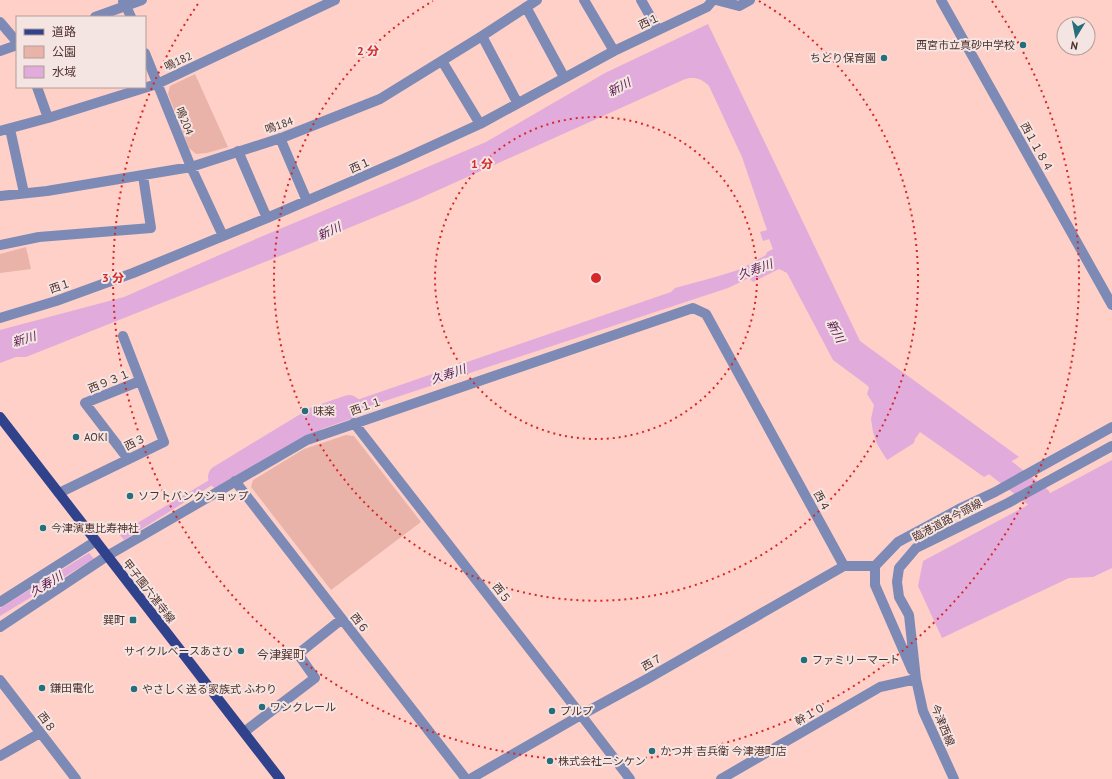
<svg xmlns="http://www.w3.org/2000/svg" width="1112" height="779" font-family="'PT Sans','Noto Sans JP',sans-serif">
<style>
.green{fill:#eab3a9}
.water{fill:#e1acdb}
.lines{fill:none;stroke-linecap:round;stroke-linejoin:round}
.river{stroke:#e1acdb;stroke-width:24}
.minor{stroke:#7c8ab5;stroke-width:10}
.major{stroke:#31428d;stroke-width:10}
.ring{fill:none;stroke:#d62828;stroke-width:2;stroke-dasharray:2 4}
.poi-dot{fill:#266e7a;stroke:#f5e5e2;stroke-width:1.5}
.labels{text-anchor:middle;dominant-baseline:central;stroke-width:4;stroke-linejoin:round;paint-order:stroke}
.street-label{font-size:11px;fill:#4f312c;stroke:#f5e5e2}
.poi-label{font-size:11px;fill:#4f312c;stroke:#f5e5e2;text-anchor:start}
.water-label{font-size:12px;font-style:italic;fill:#591b55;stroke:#f5e5e2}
.neighbourhood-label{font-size:12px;fill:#4f312c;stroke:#f5e5e2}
.centre{fill:#d62828;stroke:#f5e5e2;stroke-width:2}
.ring-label{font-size:12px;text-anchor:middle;font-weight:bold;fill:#d62828;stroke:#f5e5e2;stroke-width:4;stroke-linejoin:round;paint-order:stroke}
</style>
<rect width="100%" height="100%" fill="#fed0c7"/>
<path class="green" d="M195,74L228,147L207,153L196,154L189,148L168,94L170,86Z
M26,247L31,269L0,273V254Z
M346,435L354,436L421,522L331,590L251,487L253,480L304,449Z"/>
<path class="water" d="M708,24L860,341L1019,457L984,477L920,432L915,439L914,443L887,460L877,444L873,432L871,419L874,405L867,394L869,388L868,386L833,360L787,273L779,269L753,282L749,278L728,288L321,422L316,414L671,292L675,288L719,276L741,269L766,255L767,252L773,249L769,239L763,241L760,232L767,230L742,157L709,86C701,78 693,76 683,80L414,201L295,250L26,357H16L0,363V330L124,297L258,238L390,183L486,142L605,73Z
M246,458L249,462L124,540L119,534Z
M1112,460V568L1093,577L1069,578L942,638L918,586L923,561Z
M89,553L94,559L0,616V608Z"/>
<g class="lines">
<path class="river" d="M975,448L1039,498
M220,477L317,418L349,407"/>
<path class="minor" d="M584,0L614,51
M641,0L658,30
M716,0L739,6L750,0
M941,0L1112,305
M123,2L126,6L131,17
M526,7L564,77
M95,17L142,0
M0,22L17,42
M482,36L517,102
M0,51L17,45
M145,53L191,167L223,236
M442,61L480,124
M37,87L48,118
M10,129L24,193
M0,131L48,118L157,84L335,0
M280,138L307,201
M238,151L267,218
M0,196L47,191L191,167L284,137L380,99L482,36L537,0
M0,245L39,237L151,228L143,176
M0,318L56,301L133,273L267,218L401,160L480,124L614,51L707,7L713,0
M354,423L581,715L630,779
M128,459L85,403L140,381
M235,481L466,779
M59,493L164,442L123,336
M875,566L898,542L961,508L995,492L1112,427
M875,566V585L912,670
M0,602L96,541
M0,627L107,556L307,440L693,308L706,314L844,566H875
M0,680L76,779
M244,732L315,678L298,654L342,619
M0,756L40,733
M470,779L581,715L647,679L844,566
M721,779L880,687L916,679
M954,779L923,711L916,679L909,615L899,597L897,582L899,568L916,548L1008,503L1112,446"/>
<path class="major" d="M0,417L280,779"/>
</g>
<g class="ring">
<circle cx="596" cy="278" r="161"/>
<path d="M759 1A322 322 0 1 1 433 1"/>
<path d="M992 1A483 483 0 1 1 200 1"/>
</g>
<g class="poi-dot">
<circle cx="1023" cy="45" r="4"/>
<circle cx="884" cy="58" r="4"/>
<circle cx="305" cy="411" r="4"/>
<circle cx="76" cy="437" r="4"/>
<circle cx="130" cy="496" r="4"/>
<circle cx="43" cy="528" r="4"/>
<rect x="129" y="616" width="8" height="8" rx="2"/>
<circle cx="241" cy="651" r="4"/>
<circle cx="804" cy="660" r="4"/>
<circle cx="42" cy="688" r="4"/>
<circle cx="134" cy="689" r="4"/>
<circle cx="262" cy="707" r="4"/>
<circle cx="552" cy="711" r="4"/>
<circle cx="652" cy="751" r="4"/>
<circle cx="550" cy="761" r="4"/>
</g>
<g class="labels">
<g class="street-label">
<text transform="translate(649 21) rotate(-25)">西１</text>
<text transform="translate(178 61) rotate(-25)">鳴182</text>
<text transform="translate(185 121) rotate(68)">鳴204</text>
<text transform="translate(279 125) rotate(-19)">鳴184</text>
<text transform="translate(1037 147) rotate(61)">西１１８４</text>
<text transform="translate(360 165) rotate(-24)">西１</text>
<text transform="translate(60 286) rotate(-19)">西１</text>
<text transform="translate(109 381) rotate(-22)">西９３１</text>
<text transform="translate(366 406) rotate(-19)">西１１</text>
<text transform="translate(135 442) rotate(-26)">西３</text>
<text transform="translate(822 501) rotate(61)">西４</text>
<text transform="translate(947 520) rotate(-28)">臨港道路今頭線</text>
<text transform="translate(149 591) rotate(52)">甲子園六湛寺線</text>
<text transform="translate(502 593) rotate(52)">西５</text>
<text transform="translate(360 623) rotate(52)">西６</text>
<text transform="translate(652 662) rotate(-30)">西７</text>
<text transform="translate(810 714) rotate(-30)">幹１０</text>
<text transform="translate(47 722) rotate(53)">西８</text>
<text transform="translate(943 725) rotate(67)">今津西線</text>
</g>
<g class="poi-label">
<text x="1015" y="45" text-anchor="end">西宮市立真砂中学校</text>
<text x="876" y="58" text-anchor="end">ちどり保育園</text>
<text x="313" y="411">味楽</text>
<text x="84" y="437">AOKI</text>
<text x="138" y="496">ソフトバンクショップ</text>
<text x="51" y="528">今津濱恵比寿神社</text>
<text x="125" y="620" text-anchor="end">巽町</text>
<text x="233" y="651" text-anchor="end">サイクルベースあさひ</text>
<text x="812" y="660">ファミリーマート</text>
<text x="50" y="688">鎌田電化</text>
<text x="142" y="689">やさしく送る家族式 ふわり</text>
<text x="270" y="707">ワンクレール</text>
<text x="560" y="711">プルプ</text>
<text x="660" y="751">かつ丼 吉兵衛 今津港町店</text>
<text x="558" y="761">株式会社ニシケン</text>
</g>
<g class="water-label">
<text transform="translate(619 87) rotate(-28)">新川</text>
<text transform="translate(329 231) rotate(-25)">新川</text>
<text transform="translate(755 269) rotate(-20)">久寿川</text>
<text transform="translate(836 331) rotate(62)">新川</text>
<text transform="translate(24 339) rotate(-17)">新川</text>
<text transform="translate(448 374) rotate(-19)">久寿川</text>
<text transform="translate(46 584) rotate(-32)">久寿川</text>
</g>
<g class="neighbourhood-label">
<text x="281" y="654">今津巽町</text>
</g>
</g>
<circle cx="596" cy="278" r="6" class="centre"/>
<g class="ring-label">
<text x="368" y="55">2 分</text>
<text x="482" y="168">1 分</text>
<text x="113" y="282">3 分</text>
</g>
<rect x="16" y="16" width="130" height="72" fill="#f5e5e2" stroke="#b39d99"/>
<rect x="24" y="29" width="20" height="6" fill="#31428d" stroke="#b39d99"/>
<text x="52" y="36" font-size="12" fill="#4f312c">道路</text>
<rect x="24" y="46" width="20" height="12" fill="#eab3a9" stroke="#b39d99"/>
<text x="52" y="56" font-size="12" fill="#4f312c">公園</text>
<rect x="24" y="66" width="20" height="12" fill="#e1acdb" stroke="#b39d99"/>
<text x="52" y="76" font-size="12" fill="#4f312c">水域</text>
<g transform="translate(1076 36) rotate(190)"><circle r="19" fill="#f5e5e2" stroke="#b39d99"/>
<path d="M0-3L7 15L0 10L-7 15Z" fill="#266e7a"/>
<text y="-6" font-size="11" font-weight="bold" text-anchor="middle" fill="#4f312c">N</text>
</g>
</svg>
